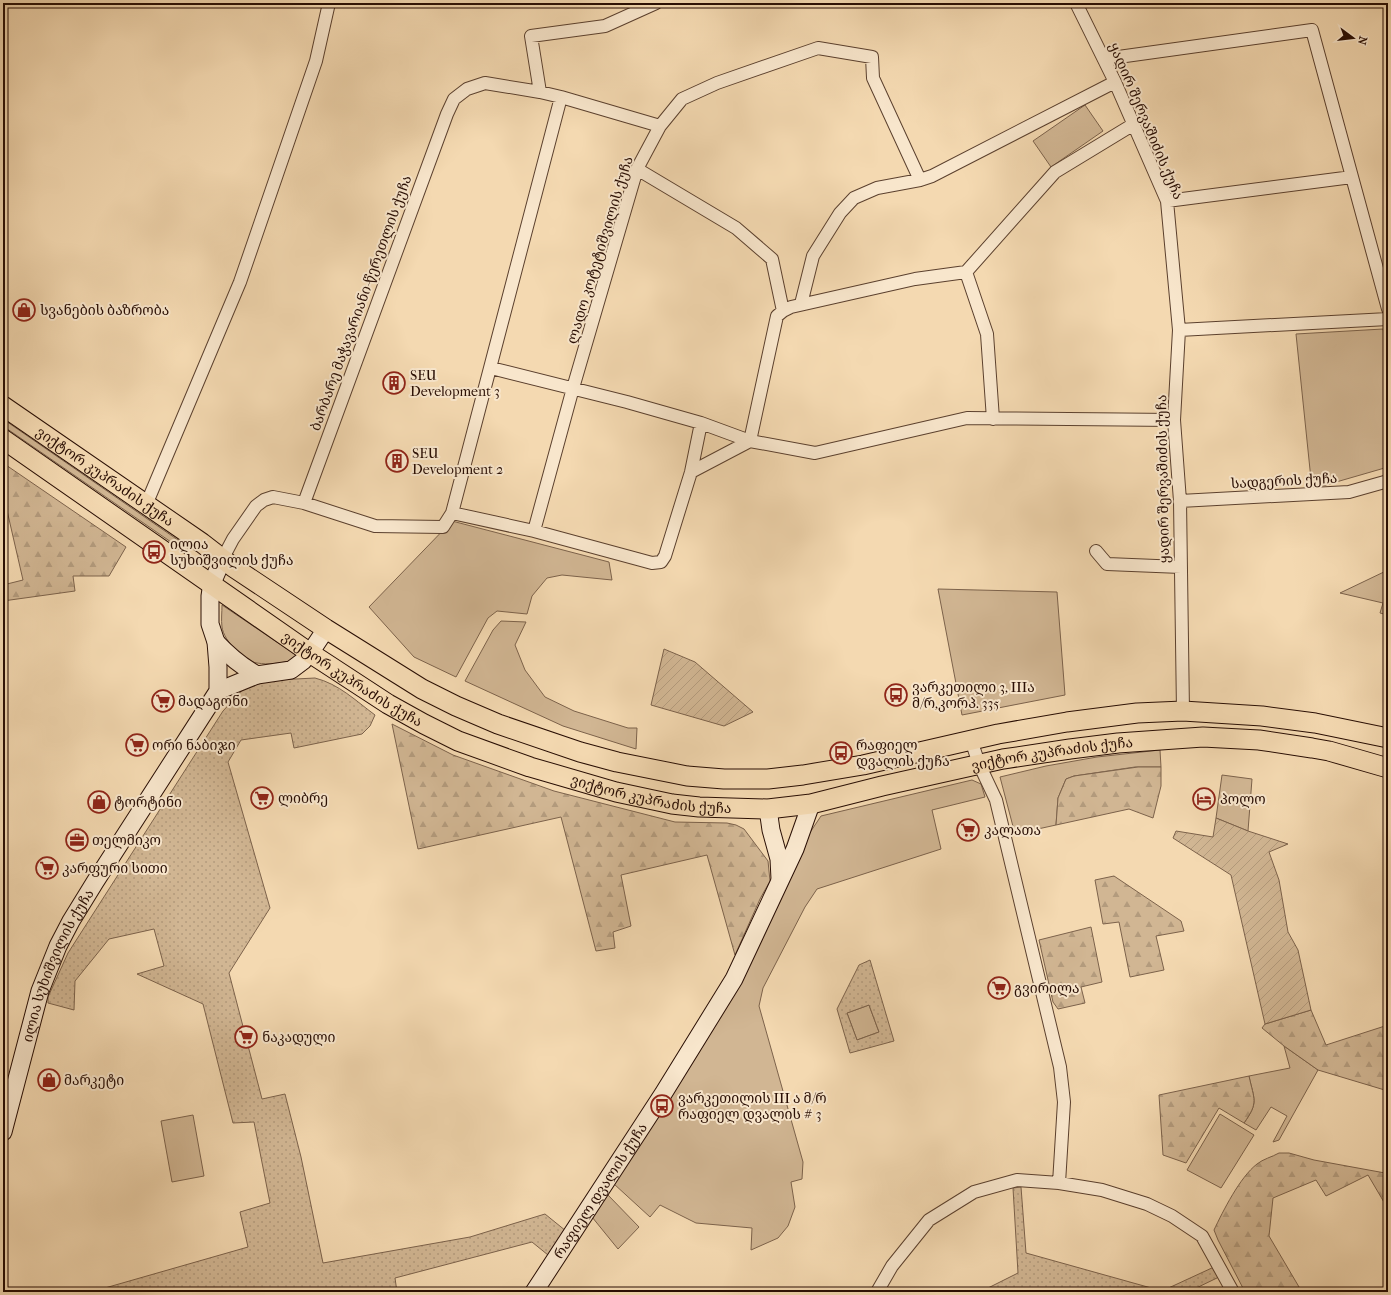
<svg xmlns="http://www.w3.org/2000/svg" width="1391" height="1295" font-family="'IM FELL French Canon','Noto Serif Georgian',serif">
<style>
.grass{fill:#d1b693;stroke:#7c624b}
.forest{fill:url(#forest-firs);stroke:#7c624b}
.park{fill:url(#park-dots);stroke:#7c624b;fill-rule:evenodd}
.garden{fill:url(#garden-furrows);stroke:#7c624b}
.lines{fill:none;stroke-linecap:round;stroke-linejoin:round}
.street-casing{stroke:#5b402e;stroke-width:14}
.secondary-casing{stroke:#280d03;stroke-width:19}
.primary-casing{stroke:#280d03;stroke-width:21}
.street{stroke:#f8e6cc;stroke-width:12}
.secondary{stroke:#f8e6cc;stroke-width:17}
.primary{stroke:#f4d9b1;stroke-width:19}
.labels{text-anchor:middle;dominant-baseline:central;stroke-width:4;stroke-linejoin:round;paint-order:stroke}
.street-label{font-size:14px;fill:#280d03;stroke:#f8e6cc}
.poi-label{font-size:14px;fill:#280d03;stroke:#f8e6cc;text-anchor:start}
</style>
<defs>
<pattern id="forest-firs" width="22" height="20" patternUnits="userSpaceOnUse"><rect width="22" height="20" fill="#d1b693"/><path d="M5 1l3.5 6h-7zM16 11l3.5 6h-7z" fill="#b39b7d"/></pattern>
<pattern id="park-dots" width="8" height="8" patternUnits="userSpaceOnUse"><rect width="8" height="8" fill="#d1b693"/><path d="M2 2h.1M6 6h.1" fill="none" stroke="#b39b7d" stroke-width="1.8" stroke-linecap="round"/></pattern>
<pattern id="garden-furrows" width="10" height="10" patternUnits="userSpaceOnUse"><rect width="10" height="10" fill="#d1b693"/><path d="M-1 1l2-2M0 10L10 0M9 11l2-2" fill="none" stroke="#b39b7d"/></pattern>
</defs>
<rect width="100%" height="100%" fill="#f4d9b1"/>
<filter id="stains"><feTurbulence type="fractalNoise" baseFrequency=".005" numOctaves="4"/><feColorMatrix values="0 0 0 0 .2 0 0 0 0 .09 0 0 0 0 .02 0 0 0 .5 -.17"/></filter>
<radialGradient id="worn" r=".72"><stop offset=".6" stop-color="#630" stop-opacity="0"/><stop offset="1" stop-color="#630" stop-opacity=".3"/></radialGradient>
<path class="grass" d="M1085,105L1103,131L1051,167L1033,141Z
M1383,329L1388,349V467L1312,489L1296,334Z
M3,419L188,547V551H184L3,426Z
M452,521L609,562L612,580L562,575L547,578L532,596L527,614L497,611L488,618L456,677L414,657L369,607Z
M1388,570V615L1380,613L1383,603L1340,593Z
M938,589L1057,592L1065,695L962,715Z
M222,605L296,655L291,661C279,663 269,665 257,663C243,661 224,641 222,627C221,620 222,612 222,605Z
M501,621L526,622L515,645L525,670L545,697L574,711L628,728H637L636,749L563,726L465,681L493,630Z
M1160,750L1161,767H1135L1074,776L1066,779L1058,798L1056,825L1015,834L1000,777L1046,766L1097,757Z
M1222,775L1252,779L1248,831L1216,818Z
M972,780L981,784L985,797L932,810L941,849L817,889L805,907L763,988L759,1006L803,1162L802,1179L791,1182L795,1207L788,1226L778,1238L751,1250L752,1228L696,1223L660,1205L650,1217L614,1184L809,834L821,816Z
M869,1005L879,1032L857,1040L847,1013Z
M1284,1046L1318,1070L1279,1140L1273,1142L1287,1116L1271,1107L1256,1130L1244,1123C1259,1102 1254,1100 1249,1076L1290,1068Z
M1220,1114L1254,1135L1221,1188L1187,1170Z
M193,1115L204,1176L172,1182L161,1121Z
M607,1194L639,1227L618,1249L592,1217Z"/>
<path class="forest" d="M3,463L126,547L109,576H73L75,591L3,601V585L23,580L6,506H3Z
M392,724L453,755L554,791L675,822L727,823L736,825L744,829L768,861L770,881L760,899L735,955L707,855L621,875L631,926L613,932L615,948L596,951L561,817L418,849Z
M1138,767H1161V786L1153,818L1129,809L1056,825L1058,798L1066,779L1074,776Z
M1114,876L1181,921L1184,931L1156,936L1164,970L1130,977L1119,922L1103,924L1095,880Z
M1091,927L1102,982L1081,987L1085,1003L1058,1009L1053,1002L1039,940Z
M1311,1010L1326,1045L1388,1025V1091L1318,1070L1284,1046L1262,1028L1265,1024Z
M1249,1076C1254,1100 1259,1102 1244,1123L1219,1108L1186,1163L1163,1155L1159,1095Z
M1279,1153H1289L1314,1160L1385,1173L1388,1178V1209L1368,1175L1326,1196L1316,1180L1273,1198L1269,1236L1302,1292H1245L1218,1240L1214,1230C1223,1211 1240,1177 1257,1164C1263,1159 1272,1157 1279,1153Z"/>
<path class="park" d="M315,678C339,684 356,701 375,715L370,726L362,734L294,748L291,733L241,740L228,762L270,908L229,973L262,1099L285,1094L301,1157L323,1263L470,1237L545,1214L566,1231L548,1255L532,1242L395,1278L397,1292H91L248,1247L240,1212L270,1203L254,1122L233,1123L203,1004L137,974L164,966L154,929L109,939L75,981L74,1010L48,1003V997L68,953L223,711L247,685L276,680Z
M870,960L894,1041L850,1053L837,1009L859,965ZM869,1005L879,1032L857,1040L847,1013Z
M1021,1187L1026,1253L1162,1291L1214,1267L1219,1277L1188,1292H980L1018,1273L1013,1188Z"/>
<path class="garden" d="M664,649L695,662L753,712L724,726L651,705Z
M1216,818L1248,831L1288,844L1269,852L1279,880L1288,932L1298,950L1311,1010L1265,1024L1231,875L1173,838L1176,831L1213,837Z"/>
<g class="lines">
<g class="street-casing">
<path id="street" d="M1076,3L1115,82L1167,201L1179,330L1174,420L1180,501L1183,711
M1104,59L1312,30L1388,309
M540,92L561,97L660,126
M637,169L736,228L772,259L783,311
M1167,201L1352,177
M966,272L987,334L993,419
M801,304L813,256L840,213L854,198L877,188L920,180L932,176L1115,82
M1179,330L1388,319
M491,368L627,402L701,423L750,441L815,453L967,418L1174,420
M750,441L777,316L783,311L791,307L915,279L966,272L1055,172L1134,124
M691,472L750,441
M1180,501L1349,492L1388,481
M304,503L447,114L454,99L467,89L485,83L540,92L531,36L605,26L656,3
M146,505L240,282L316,61L329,3
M452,513L534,531L652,563L661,562L665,556L691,472L701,423
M534,531L573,388L637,169L660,126L682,99L717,83L818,48L872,57L873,78L920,180
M1096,551L1107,564L1181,567
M223,558L233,539L256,506L264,500L273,497L304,503L375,526L443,527L452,513L561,97
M971,740L979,764L996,800L1060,1067L1064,1102L1059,1183
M877,1292L892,1266L929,1220L974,1192L1017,1180L1059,1183L1102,1190L1147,1204L1172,1216L1202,1236L1233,1292"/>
</g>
<g class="secondary-casing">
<g id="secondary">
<path d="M216,642C228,655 241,666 257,675"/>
<path d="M218,691L257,675L291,670L303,661L310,653L326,629"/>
<path d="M768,809L771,830L779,859L780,879"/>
<path id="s1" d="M3,1132L40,991L58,946L71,921L95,882L218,691V667L216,642L210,624V596L212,583L223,558"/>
<path id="s2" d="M534,1292L663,1094L734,979L795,849L811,804"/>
</g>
</g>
<g class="primary-casing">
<g id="primary">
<path id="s3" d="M3,406L202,543L233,567L326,629L422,689L456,706L498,724L580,752L617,762L687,776L724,779H768L803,775L863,765L998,734L1067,722L1137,713L1183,711L1262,716L1315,723L1388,738"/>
<path id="s4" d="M3,439L310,653L388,704L424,724L458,741L530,767L616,792L672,804L699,807L768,809L811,804L882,786L1003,759L1070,749L1118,743L1203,737L1259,740L1312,748L1329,751L1388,768"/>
</g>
</g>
<use href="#street" class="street"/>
<use href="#secondary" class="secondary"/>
<use href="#primary" class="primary"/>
</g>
<defs>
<g id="shop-ring" transform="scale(1.15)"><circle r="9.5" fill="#f8e6cc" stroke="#8f2418" stroke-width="1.5"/><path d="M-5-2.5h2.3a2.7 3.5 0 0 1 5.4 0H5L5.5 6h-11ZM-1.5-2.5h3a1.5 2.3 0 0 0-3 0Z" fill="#8f2418"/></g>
<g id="building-ring" transform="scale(1.15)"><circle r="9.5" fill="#f8e6cc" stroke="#8f2418" stroke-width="1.5"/><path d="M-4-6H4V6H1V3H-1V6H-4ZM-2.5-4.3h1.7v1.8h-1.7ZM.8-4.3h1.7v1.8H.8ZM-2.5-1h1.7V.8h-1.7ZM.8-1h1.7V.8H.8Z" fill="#8f2418"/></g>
<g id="bus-ring" transform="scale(1.15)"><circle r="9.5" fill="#f8e6cc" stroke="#8f2418" stroke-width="1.5"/><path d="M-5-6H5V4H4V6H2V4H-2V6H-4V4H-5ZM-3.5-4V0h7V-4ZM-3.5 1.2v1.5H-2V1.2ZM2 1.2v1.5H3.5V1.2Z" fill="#8f2418"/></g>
<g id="supermarket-ring" transform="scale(1.15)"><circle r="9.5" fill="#f8e6cc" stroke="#8f2418" stroke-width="1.5"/><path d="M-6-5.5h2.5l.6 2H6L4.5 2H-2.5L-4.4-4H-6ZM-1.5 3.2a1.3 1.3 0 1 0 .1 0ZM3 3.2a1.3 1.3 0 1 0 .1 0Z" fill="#8f2418"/></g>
<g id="hotel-ring" transform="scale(1.15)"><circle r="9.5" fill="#f8e6cc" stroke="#8f2418" stroke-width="1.5"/><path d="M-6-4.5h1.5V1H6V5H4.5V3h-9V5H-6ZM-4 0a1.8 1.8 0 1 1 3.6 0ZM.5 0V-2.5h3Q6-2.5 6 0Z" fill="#8f2418"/></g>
<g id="office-ring" transform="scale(1.15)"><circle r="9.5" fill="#f8e6cc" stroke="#8f2418" stroke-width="1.5"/><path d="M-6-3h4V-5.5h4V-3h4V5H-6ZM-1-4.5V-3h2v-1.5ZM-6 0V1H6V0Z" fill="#8f2418"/></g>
</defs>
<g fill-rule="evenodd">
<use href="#shop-ring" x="24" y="310"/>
<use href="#building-ring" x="394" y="383"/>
<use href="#building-ring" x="397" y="461"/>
<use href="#bus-ring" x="154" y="552"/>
<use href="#bus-ring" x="896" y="695"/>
<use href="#supermarket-ring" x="163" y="701"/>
<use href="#supermarket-ring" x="137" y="745"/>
<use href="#bus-ring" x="841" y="753"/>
<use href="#supermarket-ring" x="262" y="798"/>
<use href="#hotel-ring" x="1204" y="799"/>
<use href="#shop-ring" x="99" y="802"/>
<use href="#supermarket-ring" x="968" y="830"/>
<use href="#office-ring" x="77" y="840"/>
<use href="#supermarket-ring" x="47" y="868"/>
<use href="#supermarket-ring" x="999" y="988"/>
<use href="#supermarket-ring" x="246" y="1037"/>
<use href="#shop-ring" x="49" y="1080"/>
<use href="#bus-ring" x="662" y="1106"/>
</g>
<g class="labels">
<g class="street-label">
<text transform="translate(1146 121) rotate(67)">ყადირ შერვაშიძის ქუჩა</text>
<text transform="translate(600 250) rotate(-73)">ლადო კოტეტიშვილის ქუჩა</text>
<text transform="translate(361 303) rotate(-70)">ბარბარე მაჭავარიანი-წერეთლის ქუჩა</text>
<text stroke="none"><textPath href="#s3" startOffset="124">ვიქტორ კუპრაძის ქუჩა</textPath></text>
<text transform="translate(1163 479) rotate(-91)">ყადირ შერვაშიძის ქუჩა</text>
<text transform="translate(1284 481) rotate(-3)">სადგერის ქუჩა</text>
<text stroke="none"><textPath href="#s4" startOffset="424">ვიქტორ კუპრაძის ქუჩა</textPath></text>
<text stroke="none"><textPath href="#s4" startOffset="1156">ვიქტორ კუპრაძის ქუჩა</textPath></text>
<text stroke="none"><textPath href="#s4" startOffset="748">ვიქტორ კუპრაძის ქუჩა</textPath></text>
<text stroke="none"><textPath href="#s1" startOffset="176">ილია სუხიშვილის ქუჩა</textPath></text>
<text stroke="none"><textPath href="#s2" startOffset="121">რაფიელ დვალის ქუჩა</textPath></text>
</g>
<g class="poi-label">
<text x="40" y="310">სვანების ბაზრობა</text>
<text x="410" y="375">SEU<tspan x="410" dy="16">Development 3</tspan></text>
<text x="412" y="453">SEU<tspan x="412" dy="16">Development 2</tspan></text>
<text x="170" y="544">ილია<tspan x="170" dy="16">სუხიშვილის ქუჩა</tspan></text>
<text x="912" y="687">ვარკეთილი 3, IIIა<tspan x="912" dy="16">მ/რ,კორპ. 335</tspan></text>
<text x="178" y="701">მადაგონი</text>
<text x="152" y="745">ორი ნაბიჯი</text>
<text x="856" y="745">რაფიელ<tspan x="856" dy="16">დვალის ქუჩა</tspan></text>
<text x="278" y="798">ლიბრე</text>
<text x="1220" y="799">პოლო</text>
<text x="114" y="802">ტორტინი</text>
<text x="984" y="830">კალათა</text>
<text x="92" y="840">თელმიკო</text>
<text x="62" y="868">კარფური სითი</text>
<text x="1014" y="988">გვირილა</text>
<text x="262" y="1037">ნაკადული</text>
<text x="64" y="1080">მარკეტი</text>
<text x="678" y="1098">ვარკეთილის III ა მ/რ<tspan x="678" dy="16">რაფიელ დვალის # 3</tspan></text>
</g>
</g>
<rect width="1391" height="1295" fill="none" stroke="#f4d9b1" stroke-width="16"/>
<rect x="4" y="4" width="1383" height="1287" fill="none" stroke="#280d03" stroke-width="2"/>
<rect x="8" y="8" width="1375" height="1279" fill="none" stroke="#280d03"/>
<g transform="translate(1353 38) rotate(105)" stroke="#f8e6cc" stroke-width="3" paint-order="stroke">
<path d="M0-3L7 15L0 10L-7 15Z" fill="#280d03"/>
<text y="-6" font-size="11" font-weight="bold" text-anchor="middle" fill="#280d03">N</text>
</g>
<rect width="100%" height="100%" filter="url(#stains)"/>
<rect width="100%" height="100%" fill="url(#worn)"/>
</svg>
